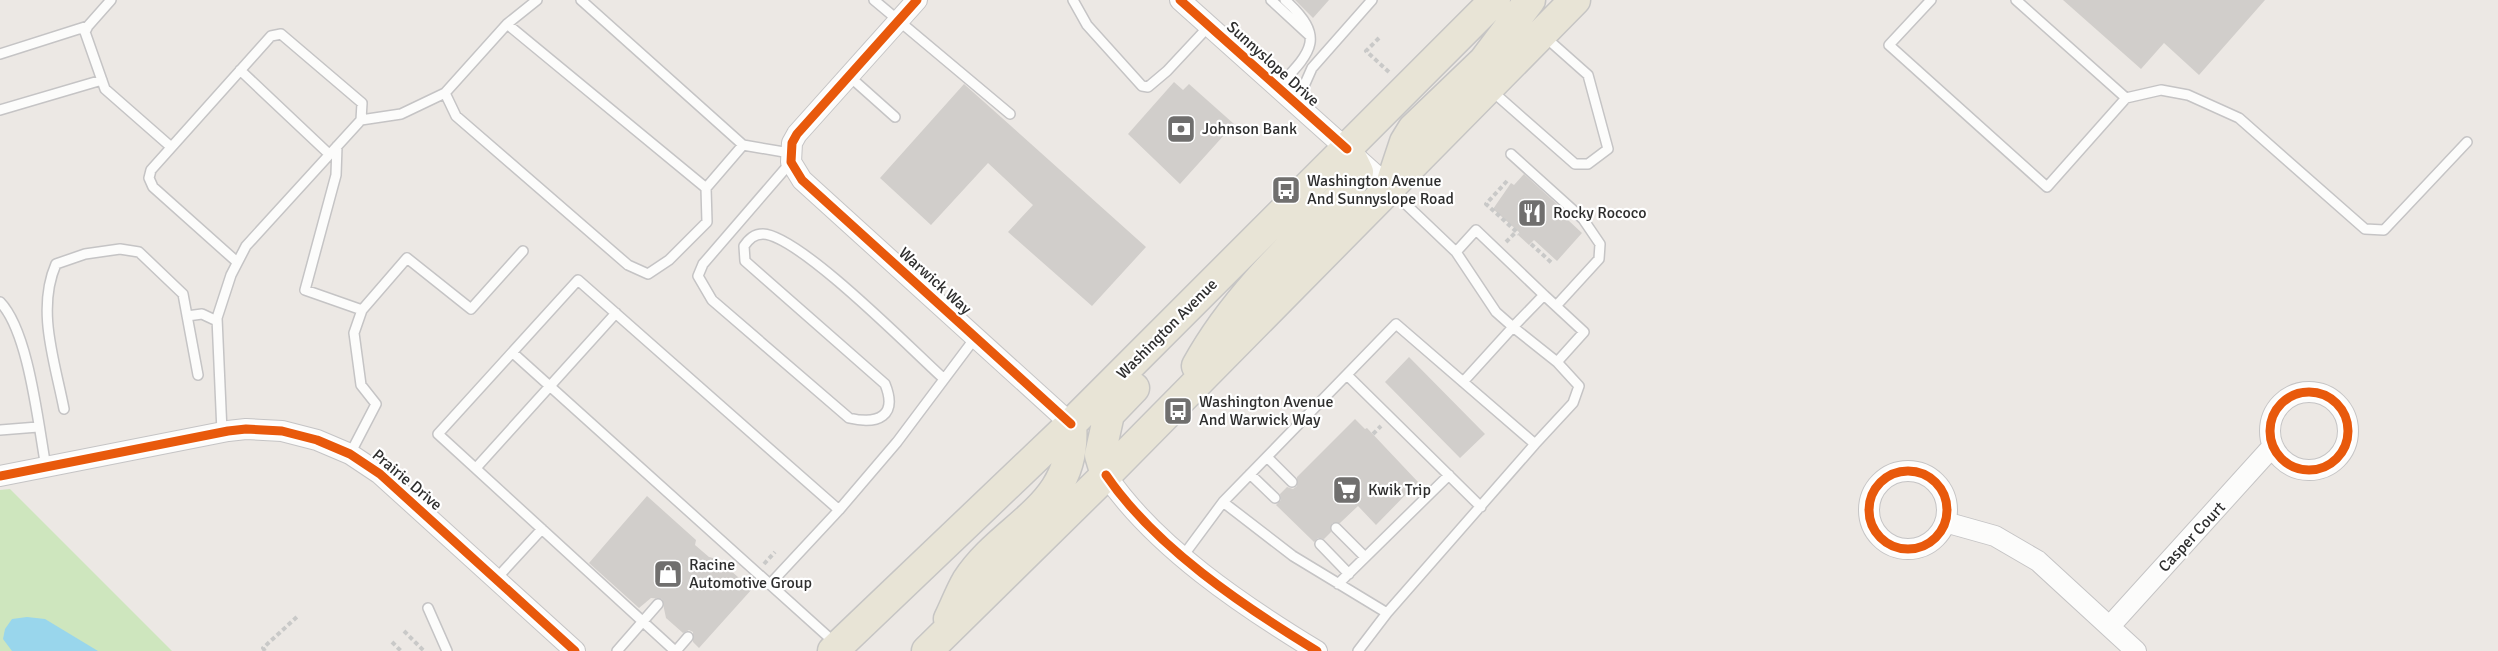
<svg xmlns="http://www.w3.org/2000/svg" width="2498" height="651" font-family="Signika,sans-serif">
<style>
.green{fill:#cee6be}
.water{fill:#99d6ec}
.building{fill:#d1cecb}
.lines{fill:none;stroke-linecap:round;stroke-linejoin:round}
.lane-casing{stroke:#c5c4c5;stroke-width:12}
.street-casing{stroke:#c5c4c5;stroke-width:22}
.primary-casing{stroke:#c6c5c4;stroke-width:33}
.path{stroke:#c9c9c8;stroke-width:4;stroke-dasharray:4.5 3;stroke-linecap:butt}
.lane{stroke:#fcfcfb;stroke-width:9}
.street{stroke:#fcfcfb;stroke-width:20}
.primary{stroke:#e8e4d6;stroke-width:30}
.cycleway-casing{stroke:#fff;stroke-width:13}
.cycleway{stroke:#e8590c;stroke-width:9}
.labels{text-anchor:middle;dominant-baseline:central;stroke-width:4.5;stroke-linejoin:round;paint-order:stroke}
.street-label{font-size:16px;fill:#2e2e2e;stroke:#fff}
.poi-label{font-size:16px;fill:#2e2e2e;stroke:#fff;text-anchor:start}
</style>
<rect width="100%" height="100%" fill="#ece8e4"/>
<path class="green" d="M10,489L172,651H0V490Z"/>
<path class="water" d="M27,617L45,619L98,651H12L3,639L5,629L12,619Z"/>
<path class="building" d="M1295,0H1329L1313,18Z
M2063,0H2265L2199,75L2164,43L2141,69Z
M1174,82L1183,90L1189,84L1234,124L1180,184L1128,134Z
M964,84L1146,247L1092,306L1008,232L1033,205L988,163L931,225L880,178Z
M1524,174L1571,217L1568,220L1582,233L1557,261L1534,240L1529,245L1518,235L1520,233L1493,209L1511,183L1514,185Z
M1409,357L1485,434L1460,458L1385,382Z
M1355,419L1365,429L1367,428L1418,482L1376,525L1358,506L1340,523H1332L1331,532L1324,539L1318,538L1314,542L1276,505L1281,500L1280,494L1287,487L1293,489L1297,486V477Z
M647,496L696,540L695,545L709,557L717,559L752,589L699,648L693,642V632L689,630L683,633L666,618L662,599L651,598L639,608L589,563Z"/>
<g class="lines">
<g class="lane-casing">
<path id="lane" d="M111,0L88,26L85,32L105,89L170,146
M581,0L743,145L790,153
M874,0L1010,114
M1073,0L1087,25L1142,86L1148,87L1167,71L1209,26
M1271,0L1310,36
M1931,0L1889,45L2047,187L2126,98L2016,0
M507,24L706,188
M0,54L88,26
M240,70L329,154
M849,76L895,117
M1278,87C1311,52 1327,38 1285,0
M1492,91L1575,164H1588L1608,149L1588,75L1544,36
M445,93L456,116L628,265L648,274L669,260L707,222L706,188L743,145
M2126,98L2161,90L2188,95L2239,118L2365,229L2384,230L2467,142
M1296,104L1312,68L1372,0
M0,110L102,80
M361,120L401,114L445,93L507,24L537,0
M337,146L336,175L305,290L362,310
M1511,154L1583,219L1600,244L1599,259L1556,306
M791,162L703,264L698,276L712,300L849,418C878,425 898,416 885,384L745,261L744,246C749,239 754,234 763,234C799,235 911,349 943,378
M1392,191L1456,252L1496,312L1513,327L1544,295L1476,230L1456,252
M1544,295L1584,332L1557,362
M0,302C29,332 38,424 46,467
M187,316L202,314L217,321
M513,353L834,642
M1347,375L1481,507
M1463,382L1513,327L1557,362L1579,386L1573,403L1535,444
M64,409C55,362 36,310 56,264L85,254L120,249L139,252L183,294L198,375
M0,430L38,427
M222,432L217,318L231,275L246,246L361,120L362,103L281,34L271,36L151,170L149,178L153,187L237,262
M350,454L376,404L361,385L354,333L362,310L407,258L471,309L523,251
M1267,457L1292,482
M476,468L616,313
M1250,474L1275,498
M1223,502L1396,324L1535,444L1387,613
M839,510L897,442L975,338
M1336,528L1365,557
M1320,544L1349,574
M1183,556L1223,502L1293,556L1387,613L1358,651
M496,579L542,529
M1338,584L1449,475
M428,608L447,651
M617,651L658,604
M675,651L438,434L578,280L839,510L770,584
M676,651L688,637"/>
</g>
<g class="street-casing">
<path id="street" d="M917,0L797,134L792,143L791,162L802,180L1071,424
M1180,0L1389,187
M2270 431a39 39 0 1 1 78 0a39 39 0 1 1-78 0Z
M1869 510a39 39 0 1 1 78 0a39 39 0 1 1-78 0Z
M1106,475C1155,547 1243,606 1317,651
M0,476L228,431L246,429L282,431L317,440L350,454L380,474L575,651
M1945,522L1995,536L2038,561L2136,651
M2110,626L2273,446"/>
</g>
<g class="primary-casing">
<path id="primary" d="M1393,178L1405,142L1413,129L1484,61L1530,0
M1197,366C1235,297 1293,244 1349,189L1358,172L1347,149
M1106,475L1100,455L1109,414L1134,388
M949,619C955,607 960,593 967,581C1004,524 1078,507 1071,424
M833,651L1071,424L1495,0
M927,651L1106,475L1575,0"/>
</g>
<path class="path" d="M1379,38L1366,51L1390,73
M1507,181L1486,204L1519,234
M1506,242L1516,232
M1531,244L1553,264
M1373,434L1381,426
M764,564L775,552
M404,631L424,651
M392,642L401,651
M265,651L263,648L299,615"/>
<use href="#lane" class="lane"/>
<use href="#street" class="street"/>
<use href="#primary" class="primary"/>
<g class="cycleway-casing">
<path id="cycleway" d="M917,0L797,134L792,143L791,162L802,180L1071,424
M1180,0L1347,149
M2270 431a39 39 0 1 1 78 0a39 39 0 1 1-78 0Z
M1869 510a39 39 0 1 1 78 0a39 39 0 1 1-78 0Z
M1106,475C1155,547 1243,606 1317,651
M0,476L228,431L246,429L282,431L317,440L350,454L380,474L575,651"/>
</g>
<use href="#cycleway" class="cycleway"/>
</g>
<defs>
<g id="bank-square" transform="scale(1.5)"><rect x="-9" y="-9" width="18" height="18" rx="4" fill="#706f6e" stroke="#fff"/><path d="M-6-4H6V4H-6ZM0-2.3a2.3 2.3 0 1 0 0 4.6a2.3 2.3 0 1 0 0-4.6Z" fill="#fff"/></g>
<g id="bus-square" transform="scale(1.5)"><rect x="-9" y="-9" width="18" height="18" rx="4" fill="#706f6e" stroke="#fff"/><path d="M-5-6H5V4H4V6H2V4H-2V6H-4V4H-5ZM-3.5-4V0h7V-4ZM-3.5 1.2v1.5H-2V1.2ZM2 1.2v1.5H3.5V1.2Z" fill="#fff"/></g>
<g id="restaurant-square" transform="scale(1.5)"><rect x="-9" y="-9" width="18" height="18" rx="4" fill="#706f6e" stroke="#fff"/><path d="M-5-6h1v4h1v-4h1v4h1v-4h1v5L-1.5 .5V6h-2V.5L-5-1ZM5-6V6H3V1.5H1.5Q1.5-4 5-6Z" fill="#fff"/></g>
<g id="supermarket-square" transform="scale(1.5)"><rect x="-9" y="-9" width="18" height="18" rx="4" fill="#706f6e" stroke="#fff"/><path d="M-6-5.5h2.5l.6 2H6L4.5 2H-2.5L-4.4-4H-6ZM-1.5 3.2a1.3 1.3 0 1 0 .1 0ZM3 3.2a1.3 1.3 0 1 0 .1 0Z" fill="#fff"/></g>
<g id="shop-square" transform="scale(1.5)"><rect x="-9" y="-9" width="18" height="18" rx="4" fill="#706f6e" stroke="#fff"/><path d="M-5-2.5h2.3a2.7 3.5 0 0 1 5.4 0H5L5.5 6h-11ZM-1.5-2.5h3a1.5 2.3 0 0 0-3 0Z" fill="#fff"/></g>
</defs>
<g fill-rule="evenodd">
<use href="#bank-square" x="1181" y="129"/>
<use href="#bus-square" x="1286" y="190"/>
<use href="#restaurant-square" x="1532" y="213"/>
<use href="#bus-square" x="1178" y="411"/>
<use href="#supermarket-square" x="1347" y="490"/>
<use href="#shop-square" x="668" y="574"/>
</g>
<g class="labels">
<g class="street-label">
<text transform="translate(1273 64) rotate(42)">Sunnyslope Drive</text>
<text transform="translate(935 281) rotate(42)">Warwick Way</text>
<text transform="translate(1167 329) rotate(-45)">Washington Avenue</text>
<text transform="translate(407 480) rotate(40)">Prairie Drive</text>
<text transform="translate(2192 537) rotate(-47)">Casper Court</text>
</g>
<g class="poi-label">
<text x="1202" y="129">Johnson Bank</text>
<text x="1307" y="181">Washington Avenue<tspan x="1307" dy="18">And Sunnyslope Road</tspan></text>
<text x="1553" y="213">Rocky Rococo</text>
<text x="1199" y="402">Washington Avenue<tspan x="1199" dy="18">And Warwick Way</tspan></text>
<text x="1368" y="490">Kwik Trip</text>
<text x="689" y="565">Racine<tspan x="689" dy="18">Automotive Group</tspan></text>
</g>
</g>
</svg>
